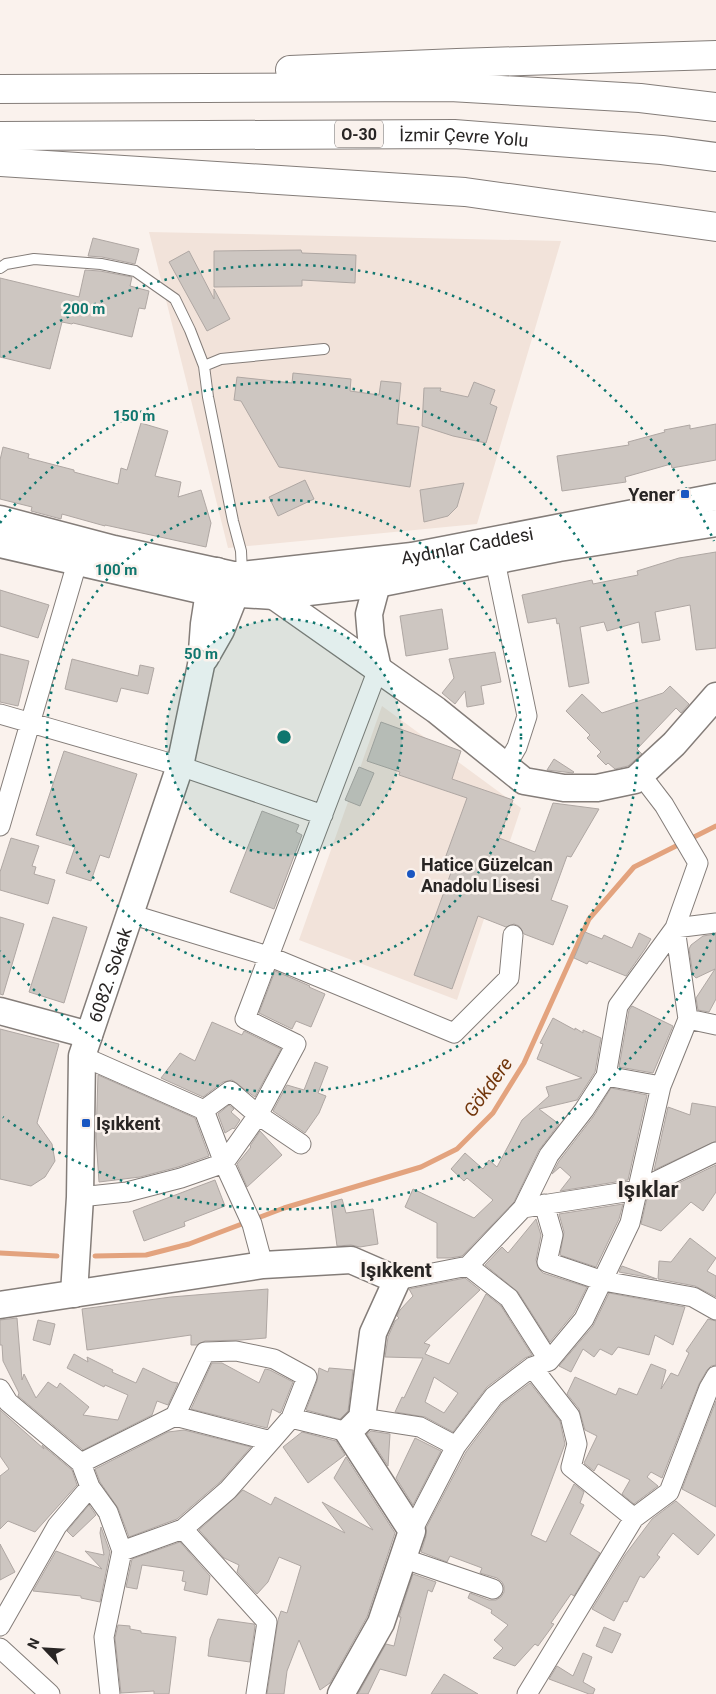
<svg xmlns="http://www.w3.org/2000/svg" width="716" height="1694" font-family="Roboto,sans-serif">
<style>
.built{fill:#f2e3da}
.lines{fill:none;stroke-linecap:round;stroke-linejoin:round}
.stream{stroke:#e3a37e;stroke-width:5}
.building{fill:#cdc6c1;stroke:#afa7a3;fill-rule:evenodd}
.lane-casing{stroke:#847d79;stroke-width:12}
.street-casing{stroke:#847d79;stroke-width:21}
.secondary-casing{stroke:#847d79;stroke-width:29}
.highway-casing{stroke:#847d79;stroke-width:30}
.lane{stroke:#fff;stroke-width:10}
.street{stroke:#fff;stroke-width:19}
.secondary{stroke:#fff;stroke-width:26}
.highway{stroke:#fff;stroke-width:28}
.ring{fill:none;stroke:#0f766e;stroke-width:2.5;stroke-dasharray:2.5 5}
.poi-dot{fill:#1a56c1;stroke:#faf2ed;stroke-width:2}
.labels{text-anchor:middle;dominant-baseline:central;stroke-width:5;stroke-linejoin:round;paint-order:stroke}
.shield{fill:#faf2ed;stroke:#676260;stroke-width:1}
.shield-label{font-size:16px;font-weight:bold;fill:#282524}
.street-label{font-size:18px;fill:#282524;stroke:#faf2ed}
.poi-label{font-size:18px;font-weight:bold;fill:#282524;stroke:#faf2ed;text-anchor:start}
.water-label{font-size:19px;font-style:italic;fill:#72370d;stroke:#faf2ed}
.quarter-label{font-size:20px;font-weight:bold;fill:#282524;stroke:#faf2ed}
.district-label{font-size:22px;font-weight:bold;fill:#282524;stroke:#faf2ed}
.centre{fill:#0f766e;stroke:#faf2ed;stroke-width:2.5}
.ring-label{font-size:15px;text-anchor:middle;font-weight:bold;fill:#0f766e;stroke:#faf2ed;stroke-width:5;stroke-linejoin:round;paint-order:stroke}
</style>
<rect width="100%" height="100%" fill="#faf2ed"/>
<path class="built" d="M149,232L561,241L477,524L228,548Z
M382,706L521,808L457,1000L299,940Z"/>
<g class="lines">
<path class="stream" d="M690,839L716,826
M0,1253L57,1256
M95,1256L146,1255L189,1244L284,1208L421,1167L457,1149L493,1113L524,1063L589,919L634,867L682,843"/>
</g>
<path class="building" d="M93,238L139,249L135,264L102,257L88,256Z
M301,250L302,253L356,255L355,283L302,280V286L214,287V251Z
M189,251L214,299V289L230,319L207,331L169,262Z
M85,270L100,271L132,277L130,286L149,291L145,309L139,308L132,337L73,323L72,324L62,322L50,369L0,357V278L79,297Z
M293,373L351,379L350,391L379,395L381,381L401,383L397,424L419,427L410,487L279,467L241,401L234,400L237,377L292,383Z
M474,382L495,390L490,404L497,407L486,443L453,436L422,426L424,388H441L440,391L468,397Z
M141,423L168,431L155,476L181,482L178,497L201,490L211,523L206,547L105,525V526L62,514L61,519L31,511L32,507L0,499V460L3,447L29,454L28,458L74,470V472L118,484L121,468L127,470Z
M716,424V460L672,468L671,464L625,477L626,482L562,491L557,456L629,445L628,442L665,432L664,430L690,425V429Z
M305,480L314,499L278,516L269,497Z
M464,483L457,507L448,516L424,522L420,490Z
M716,552V648L696,650L690,605L655,612L660,640L642,643L639,622L607,631L604,622L580,627L589,683L569,687L559,623L557,624L556,618L528,623L522,595L592,580L593,584L638,575L637,571L679,558Z
M0,590L49,605L38,638L0,626Z
M442,609L448,649L406,656L400,616Z
M495,652L501,682L481,686L484,704L467,707L465,691L455,704L442,693L454,678L449,659Z
M0,654L29,661L18,706L0,702Z
M72,659L138,676L140,665L154,668L148,694L121,688L117,702L65,689Z
M670,686L689,704L681,713L676,708L637,749L642,754L628,766L615,769L608,763L606,765L597,756L601,752L587,738L590,735L566,711L582,694L602,713L663,693Z
M381,722L461,751L452,779L513,800L499,838L535,852L553,803L599,809L571,857L567,856L551,900L568,906L553,945L524,934L519,926L514,924L506,927L478,916L452,989L414,975L453,867L443,864L467,798L399,775L400,772L367,761Z
M64,751L137,774L109,858L100,855L91,881L66,873L75,847L36,835Z
M554,759L574,772L573,773L547,770Z
M359,767L374,773L360,806L345,800Z
M262,811L299,825L296,832L302,835L274,909L230,892Z
M11,838L39,846L32,866L36,867L34,874L55,880L48,904L0,890V872Z
M0,917L24,924L3,995L0,994Z
M53,917L87,927L64,1003L29,992Z
M585,932L602,939L604,935L632,948L639,933L651,939L645,949L626,976L589,961L587,964L574,958Z
M716,934V999L709,1012L698,1010L696,998L715,969L696,978L693,975L689,949L691,945L703,936Z
M275,971L310,986L309,987L325,994L311,1027L296,1021L292,1029L259,1013Z
M632,1006L673,1026L653,1073L619,1067L629,1010Z
M553,1018L575,1030V1028L583,1033V1030L601,1038L595,1072L577,1100L539,1109L559,1124L539,1150L514,1202L462,1256L450,1258H437V1223L405,1207L413,1189L474,1218L493,1200L467,1178L464,1181L451,1169L465,1153L483,1169L489,1160L497,1167L522,1120L549,1096L546,1087L582,1078L537,1059L543,1044L540,1043Z
M212,1022L242,1035L244,1031L281,1049L255,1097L232,1080L223,1082L203,1097L161,1078L180,1053L195,1061Z
M0,1029L59,1044L37,1123L52,1144L55,1161L45,1177L31,1186L0,1179Z
M315,1062L328,1067L318,1093L326,1096L319,1113L305,1133L273,1111L287,1085L304,1090Z
M98,1075L195,1118L209,1156L178,1167L140,1177L99,1182L96,1137Z
M611,1088L647,1095L628,1180L560,1191L571,1177L560,1167L552,1174L559,1161L593,1117Z
M692,1103L716,1107V1141L654,1170L668,1107L690,1115Z
M229,1105L234,1109L231,1112L240,1120L234,1129L233,1128L225,1133L218,1114Z
M260,1131L282,1155L247,1187L237,1164L251,1147L250,1146Z
M716,1165V1192L703,1211L691,1202L661,1231L641,1224L647,1198Z
M215,1180L225,1206L184,1222L185,1226L144,1241L133,1211Z
M342,1199L346,1213L373,1209L378,1244L360,1247L351,1245L337,1246L331,1202Z
M623,1204L619,1219L596,1267L560,1255L564,1232L559,1214Z
M536,1219L541,1235L536,1260L539,1269L543,1273L587,1287L574,1313L550,1342L518,1292L485,1265L502,1247L508,1253Z
M690,1238L716,1258L707,1271L716,1276V1297L695,1286L658,1279L659,1261L671,1262Z
M622,1266L657,1279L619,1272Z
M465,1278L480,1290L424,1343L430,1345L425,1354L449,1364L486,1294L501,1306L532,1355L525,1358L487,1387L453,1432L425,1417L395,1412L402,1397L404,1398L423,1358L385,1357L388,1337L395,1321L399,1318L397,1316L400,1310L413,1296L409,1289ZM434,1377L458,1393L444,1413L425,1402Z
M268,1289L266,1338L241,1340L205,1341L197,1345H191V1335L87,1350L82,1309L171,1297Z
M609,1293L685,1307L673,1345L655,1335L649,1355L618,1347L612,1355L600,1349L594,1357L583,1349L571,1372L559,1366L593,1326Z
M17,1318L22,1380L24,1374L36,1398L48,1382L57,1388L60,1383L89,1407L83,1415L118,1420L128,1395L105,1385L104,1387L67,1368L74,1354L88,1362L87,1357L113,1370L112,1372L136,1383L143,1368L172,1382L178,1383L168,1405L157,1401L152,1415L83,1450L18,1396L19,1393L3,1361L2,1345H0V1320Z
M708,1319L716,1321V1365L711,1366L707,1370L699,1384L662,1478L651,1472L647,1477L658,1486L634,1504L622,1494L630,1480L598,1464L594,1471L584,1463L597,1436L585,1430L579,1409L567,1394L575,1377L616,1395L619,1388L637,1395L651,1364L666,1370L661,1389L671,1373L678,1376L689,1353L686,1351Z
M38,1320L55,1324L50,1345L33,1340Z
M212,1363H222L259,1383L265,1369L270,1370L293,1382L281,1412L280,1413L272,1409L267,1428L191,1409Z
M319,1368L328,1372L329,1368L353,1370L348,1411L340,1419L306,1410L317,1381Z
M530,1383L560,1421L565,1444L531,1535L546,1542L574,1484L584,1492L580,1503L584,1505L570,1534L600,1553L574,1596L571,1594L551,1623L554,1624L538,1646L535,1644L515,1666L493,1658L503,1648L494,1640L508,1625L491,1613L492,1610L468,1598L470,1593L489,1600H496L501,1597L504,1592V1586L502,1582L497,1578L480,1573L482,1568L450,1556L447,1562L421,1552L426,1536V1528L466,1452L502,1404Z
M716,1401V1507L682,1489Z
M0,1410L44,1449L42,1445L72,1470L77,1485L35,1532L8,1521L0,1529V1476L9,1469L0,1456Z
M184,1430L251,1447L220,1482L177,1519L129,1537L118,1508L100,1482L95,1469L168,1432Z
M371,1431L390,1434L388,1466L367,1434Z
M302,1432L336,1441L345,1455L308,1483L283,1447Z
M415,1438L441,1451L413,1505L396,1478Z
M346,1457L395,1533L367,1617L330,1683L320,1690L299,1640L287,1671L284,1694H267L278,1620L281,1611L287,1613L301,1566L279,1557L268,1582L257,1594L237,1572L239,1565L224,1558L199,1530L243,1490L271,1505L275,1497L345,1533L322,1502L373,1530L334,1478Z
M676,1501L715,1535L698,1555L673,1533L657,1555L660,1557L644,1578L640,1576L627,1602L624,1601L614,1621L592,1609L625,1555L652,1519Z
M89,1505L96,1515L73,1537L67,1531Z
M101,1527L110,1552L100,1602L81,1598V1596L33,1591L56,1551L102,1569L85,1551L104,1555L100,1533Z
M180,1542L210,1576L207,1595L184,1590L186,1582L182,1581L184,1571L142,1565L137,1589L126,1587L132,1559Z
M0,1544L15,1572L0,1580Z
M413,1574L436,1582L432,1592L428,1590L406,1676L380,1669L368,1694H358L386,1644L394,1646L401,1617H399Z
M218,1619L254,1624L255,1626L250,1662L208,1656L210,1639Z
M118,1625L130,1626V1629L141,1631V1633L176,1637L169,1694H154V1691L121,1693L115,1638Z
M604,1627L621,1634L612,1653L596,1646Z
M583,1653L592,1657L583,1682L595,1689L593,1694H589L549,1679L557,1666L573,1676Z
M444,1674L478,1694H431Z"/>
<g class="lines">
<g class="lane-casing">
<path id="lane" d="M0,268L6,264L34,259L101,264L135,271L175,299L190,330L204,366
M242,574L241,551L233,521L208,397L204,366L221,359L324,349"/>
</g>
<g class="street-casing">
<path id="street" d="M495,561L527,716L517,747L506,766
M0,714L180,766L323,815
M0,826L77,563
M130,914L268,956L454,1033L509,978L513,935
M688,1019L716,1025
M82,1056L204,1110L230,1091L258,1115L301,1144
M606,1076L661,1086
M204,1110L224,1163L252,1224L263,1265
M80,1197L127,1192L181,1178L224,1163L258,1115L296,1044L245,1019L378,669
M544,1204L553,1235L547,1262L603,1281L693,1297L716,1310
M523,1208L549,1155L584,1110L606,1076L618,1006L675,928L716,923
M468,1266L509,1298L549,1361
M397,1280L468,1266L523,1208L638,1190L716,1152
M532,1367L570,1416L577,1444L571,1467L634,1518
M0,1389L8,1402L81,1463L90,1487L108,1512L122,1551L104,1637L110,1694
M175,1416L205,1352L236,1351L274,1359L307,1377L291,1418
M362,1418L420,1427L456,1446
M81,1463L175,1416L271,1441L291,1418L348,1432
M183,1529L267,1622L256,1694
M412,1531L456,1446L494,1396L532,1367L549,1361L584,1319L630,1223L661,1086L688,1019L675,928L698,863L664,805L641,775
M122,1551L183,1529L228,1490L271,1441
M402,1558L493,1589
M0,1626L57,1526L90,1487
M0,1648L50,1694
M527,1694L634,1518L669,1492L709,1388L716,1376"/>
</g>
<g class="secondary-casing">
<g id="secondary">
<path id="s1" d="M0,519L114,549L233,575H242L412,556L716,497"/>
<path d="M0,544L209,592L274,596L377,584L559,548L716,523"/>
<path d="M377,584L369,614L371,637L378,669"/>
<path d="M274,596L436,710L524,781L564,788H597L635,780L674,744L716,696"/>
<path d="M205,658L221,630L242,577"/>
<path d="M0,1011L89,1035"/>
<path id="s2" d="M74,1294L80,1197L82,1056L180,766L201,665L204,624L209,592L217,571"/>
<path d="M0,1305L263,1265L351,1260L397,1280L373,1333L362,1418L348,1432L412,1531L381,1623L341,1694"/>
</g>
</g>
<g class="highway-casing">
<g id="highway">
<path d="M290,70L457,63L716,55"/>
<path d="M0,89L450,87L640,98L716,107"/>
<path id="s3" d="M0,136L454,134L662,150L716,157"/>
<path d="M0,162L465,192L716,227"/>
</g>
</g>
<use href="#lane" class="lane"/>
<use href="#street" class="street"/>
<use href="#secondary" class="secondary"/>
<use href="#highway" class="highway"/>
</g>
<circle cx="284" cy="737" r="118" fill="#0f766e" fill-opacity=".12"/>
<g class="ring">
<circle cx="284" cy="737" r="118"/>
<circle cx="284" cy="737" r="237"/>
<path d="M0 523A355 355 0 1 1 0 951"/>
<path d="M714 933A473 473 0 0 1 3 1117M3 357A473 473 0 0 1 714 541"/>
</g>
<g class="poi-dot">
<rect x="680" y="489" width="10" height="10" rx="2.5"/>
<circle cx="411" cy="874" r="5"/>
<rect x="81" y="1118" width="10" height="10" rx="2.5"/>
</g>
<g class="labels">
<rect class="shield" x="335" y="120.5" width="48" height="27" rx="4"/>
<g class="shield-label">
<text x="359" y="134">O-30</text>
</g>
<g class="street-label">
<text stroke="none"><textPath href="#s3" startOffset="464">İzmir Çevre Yolu</textPath></text>
<text stroke="none"><textPath href="#s1" startOffset="476">Aydınlar Caddesi</textPath></text>
<text stroke="none"><textPath href="#s2" startOffset="324">6082. Sokak</textPath></text>
</g>
<g class="poi-label">
<text x="675" y="494" text-anchor="end">Yener</text>
<text x="421" y="864">Hatice Güzelcan<tspan x="421" dy="21">Anadolu Lisesi</tspan></text>
<text x="96" y="1123">Işıkkent</text>
</g>
<g class="water-label">
<text transform="translate(488 1087) rotate(-54)">Gökdere</text>
</g>
<g class="quarter-label">
<text x="396" y="1270">Işıkkent</text>
</g>
<g class="district-label">
<text x="648" y="1189">Işıklar</text>
</g>
</g>
<circle cx="284" cy="737" r="8" class="centre"/>
<g class="ring-label">
<text x="84" y="314">200 m</text>
<text x="134" y="421">150 m</text>
<text x="116" y="575">100 m</text>
<text x="201" y="659">50 m</text>
</g>
<g transform="translate(45 1649) rotate(295)" stroke="#faf2ed" stroke-width="4" paint-order="stroke">
<path d="M0-4L9 19L0 12L-9 19Z" fill="#282524"/>
<text y="-8" font-size="14" font-weight="bold" text-anchor="middle" fill="#282524">N</text>
</g>
</svg>
